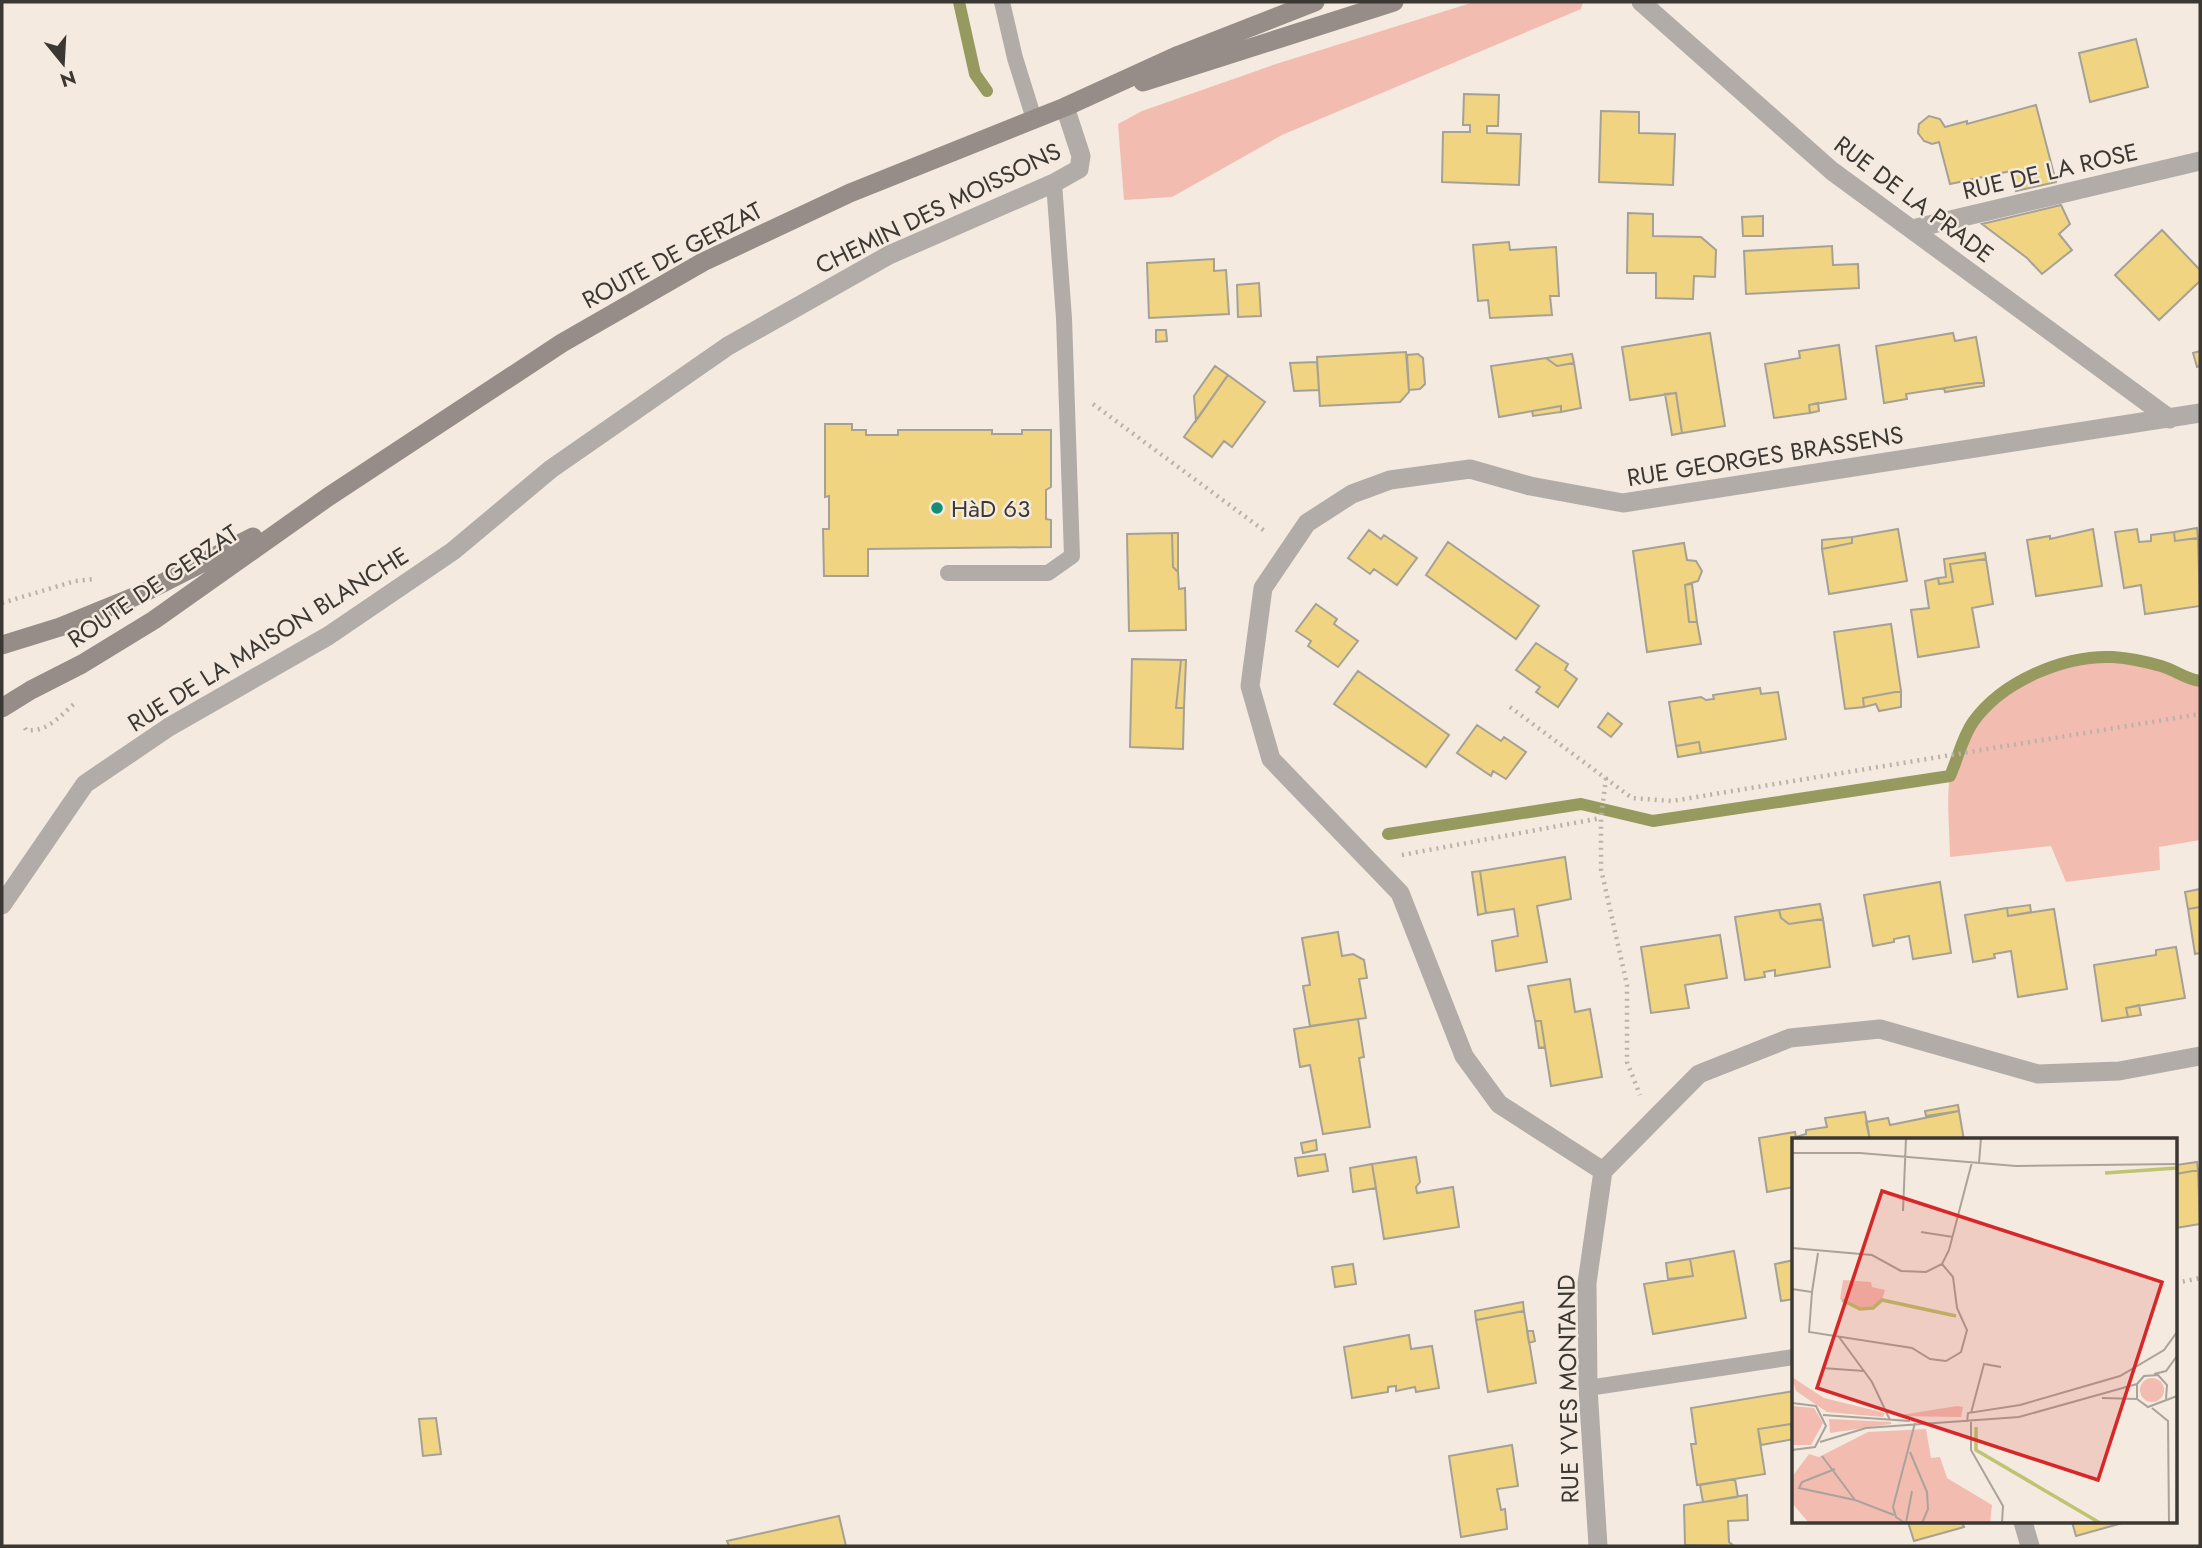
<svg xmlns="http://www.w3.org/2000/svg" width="2202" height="1548" font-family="Jost,sans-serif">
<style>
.green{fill:#f2bcb1}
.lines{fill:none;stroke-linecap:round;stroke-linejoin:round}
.stream{stroke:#979a5e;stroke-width:12}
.building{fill:#f0d481;stroke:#a6a195;stroke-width:2}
.path{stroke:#bab2a9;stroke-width:4.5;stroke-dasharray:2 5;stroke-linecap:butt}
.service{stroke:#b2aca9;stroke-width:16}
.minor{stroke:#b2aca9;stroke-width:19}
.secondary{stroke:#968d88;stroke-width:19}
.poi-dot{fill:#148f75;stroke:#f4eadf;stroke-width:2.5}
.labels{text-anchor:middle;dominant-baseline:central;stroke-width:5;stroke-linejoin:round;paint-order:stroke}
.street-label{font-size:24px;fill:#3b3833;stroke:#f4eadf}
.poi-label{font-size:24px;fill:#3b3833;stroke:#f4eadf;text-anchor:start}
.inset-river{fill:none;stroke:#bec471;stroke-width:3.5}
.inset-road{fill:none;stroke:#aaa39a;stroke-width:2}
.view{fill:#d62828;fill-opacity:0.15;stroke:#d62828;stroke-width:3.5}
.inset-edge{fill:none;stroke:#3b3833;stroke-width:3.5}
</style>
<rect width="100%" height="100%" fill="#f4eadf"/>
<path class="green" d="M1474,2H1583L1581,9L1282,135L1172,197L1124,200L1118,124L1142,111L1276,64Z
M2114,657L2161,666L2192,680L2200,681V840L2159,847L2160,870L2066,882L2051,846L1950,857C1950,835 1946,797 1950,777C1951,770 1956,764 1958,757C1981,686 2045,664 2114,657Z"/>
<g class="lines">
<path class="stream" d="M959,2L975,74L987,91
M1388,834L1581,804L1653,821L1950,776C1958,758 1962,738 1973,722C2002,681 2064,655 2113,657C2128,658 2147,662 2161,666C2175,670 2186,679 2200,681"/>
</g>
<path class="building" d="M2136,39L2148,87L2090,102L2079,53Z
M1464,94L1499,95L1498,126H1487V133L1521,134L1519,185L1442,182L1443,132H1470V125H1463Z
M2036,105L2056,182L2016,191L2011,171L1950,184L1939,142L1932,144L1924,141L1918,133L1919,124L1929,116L1940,119L1945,127L1967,121V124Z
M1601,111L1639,112V133L1675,134L1673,185L1599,182Z
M2061,205L2070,224L2059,234L2072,250L2042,274L2027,258L1982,224Z
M1628,213L1653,214V236L1701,237L1716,250L1715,277L1694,276L1693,299L1656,298V273H1627Z
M1763,216V236H1743L1742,217Z
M2162,230L2200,270V281L2159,320L2115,275Z
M1509,242L1510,250L1556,247L1559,296H1550L1552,315L1490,318L1488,300L1478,301L1473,245Z
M1832,246L1833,265L1858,264L1859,288L1746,294L1744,251Z
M1214,259V271L1226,270L1229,314L1149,318L1147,263Z
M1259,283L1261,316L1238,317L1237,285Z
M1156,330H1166L1167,341L1156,342Z
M1710,333L1725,426L1682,433L1676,393L1630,400L1622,347Z
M1953,333L1955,341L1976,337L1984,382L1906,394L1907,399L1884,403L1876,346Z
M1839,345L1846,399L1809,405L1810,413L1774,418L1765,364L1800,358L1799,351Z
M2200,351V366L2197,367L2193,353Z
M1406,352L1409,392L1400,402L1320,406L1317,357Z
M1418,354L1423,358L1425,384L1420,389L1409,390L1407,355Z
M1572,354L1574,363L1557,366L1546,358Z
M1546,358L1557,366L1574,363L1581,408L1561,412V406L1499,417L1491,366Z
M1317,362L1319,390L1294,391L1290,363Z
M1215,366L1228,375L1196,421L1194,396Z
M1228,375L1265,402L1232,447L1224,441L1212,457L1184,437Z
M1984,382V386L1945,392L1944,388Z
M1676,393L1682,433L1672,435L1665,394Z
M1818,403L1819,411L1810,413L1809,405Z
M1561,406V412L1533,416L1532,411Z
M825,424H852V430H866V435H898V430H992V434H1022V430H1051V487L1046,490V519L1051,520V547L868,549V576H824L823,529H829V496L825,497Z
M2197,528L2198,538L2175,541L2174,532Z
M1898,529L1907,581L1829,594L1822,549L1852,543V537Z
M2093,529L2102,586L2036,596L2027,540L2050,536V539Z
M2137,529L2139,542L2151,541V535L2174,532L2175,541L2198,538L2200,606L2145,614L2141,585L2124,588L2115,532Z
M1369,530L1381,539L1384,535L1417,558L1397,585L1374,569L1370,574L1348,558Z
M1172,533L1173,567L1178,572L1179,589L1185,588L1186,630L1129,631L1127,534Z
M1172,533H1178V572L1173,567Z
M1852,537V543L1822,549V540Z
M1448,542L1539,606L1516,639L1426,575Z
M1684,543L1687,560L1696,561L1702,571L1698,581L1685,585L1689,622H1697L1701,644L1647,652L1633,551Z
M1985,553L1986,559L1950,564L1953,582L1939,584L1938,578L1946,577L1944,559Z
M1986,559L1993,604L1972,608L1979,647L1918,657L1911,610L1929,608L1925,581L1938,578L1939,584L1953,582L1950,564Z
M1692,584L1697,622H1689L1685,585Z
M1316,604L1337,619L1334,624L1358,641L1338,667L1308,646L1311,641L1296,631Z
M1891,624L1901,691L1863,698L1864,707L1845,709L1834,632Z
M1536,643L1568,664L1565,670L1577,679L1558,707L1536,692L1540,687L1516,670Z
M1132,659L1181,660L1176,708H1184L1183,749L1130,747Z
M1181,660H1186L1184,708H1176Z
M1358,671L1449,735L1426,767L1334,704Z
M1760,688L1761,694L1778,692L1786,739L1701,753L1699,742L1676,746L1669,702L1701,697L1706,700L1714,699L1713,695Z
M1901,691V707L1879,711L1876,704L1864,707L1863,698Z
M1608,713L1622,724L1611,737L1598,727Z
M1477,725L1501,741L1504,737L1526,752L1506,779L1493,771L1491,776L1457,753Z
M1699,742L1701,753L1678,757L1676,746Z
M1565,857L1571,899L1537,906L1547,962L1496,971L1492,941L1518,936L1514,909L1486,913L1480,871Z
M1480,871L1486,913L1478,915L1472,872Z
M1940,882L1951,953L1913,959L1909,936L1894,939V942L1873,946L1864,895Z
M2200,889V907L2188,909L2185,892Z
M1820,904L1823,919L1789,924L1781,918L1779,910Z
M2030,905L2031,912L2008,916L2007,908Z
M2200,907V953L2195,954L2188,909Z
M2007,908L2008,916L2054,909L2067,989L2018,997L2011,951L1994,954L1995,958L1973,962L1965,915Z
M1779,910L1781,918L1789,924L1823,919L1830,967L1775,976V970L1764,972L1765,977L1745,980L1735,917Z
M1338,932L1342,956L1353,954L1364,960L1367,978L1359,979L1366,1018L1310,1026L1303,986L1310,985L1302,938Z
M1720,935L1727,978L1685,985L1689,1008L1651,1013L1641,947Z
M2176,947L2185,998L2126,1008L2128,1017L2102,1021L2094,965L2156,955V950Z
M1570,979L1575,1012L1590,1009L1602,1077L1551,1086L1541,1021H1535L1528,986Z
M2139,1005L2141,1015L2128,1017L2126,1008Z
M1358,1019L1364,1057L1359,1058L1370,1127L1323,1134L1310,1065L1300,1067L1294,1029Z
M1535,1021H1541L1545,1047L1539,1048Z
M1958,1105L1959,1111L1926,1116L1925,1111Z
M1959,1111L1964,1140H1870L1866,1122L1888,1118L1890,1125Z
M1865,1112L1870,1140H1794V1187L1767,1192L1759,1138L1795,1132L1796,1137L1806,1134V1130L1827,1127L1825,1118Z
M1316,1140L1317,1150L1303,1153L1301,1143Z
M1325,1154L1328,1171L1298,1176L1295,1158Z
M1416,1157L1420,1182L1416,1187L1417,1193L1453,1187L1459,1227L1384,1239L1372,1164Z
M2197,1162L2198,1170L2176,1174V1165Z
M1372,1164L1376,1188L1353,1192L1350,1168Z
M2198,1170L2200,1224L2176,1228V1174Z
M1734,1251L1746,1318L1653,1334L1644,1284L1693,1276L1690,1259Z
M1690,1259L1693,1276L1668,1279L1666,1263Z
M1794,1260V1299L1781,1301L1775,1264Z
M1353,1264L1356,1284L1335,1287L1332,1267Z
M1523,1302L1524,1311L1476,1320L1475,1311Z
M1524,1311L1536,1383L1488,1392L1476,1320Z
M1527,1331H1533L1535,1341L1529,1343Z
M1409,1335L1411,1349L1432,1346L1439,1388L1416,1392L1415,1387L1396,1391V1386L1388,1387V1392L1352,1398L1344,1347Z
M1794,1391V1439L1791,1424L1758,1429L1765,1474L1697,1485L1691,1444H1696L1691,1408Z
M436,1418L441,1454L423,1456L419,1419Z
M1791,1424L1794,1439L1761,1445L1758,1429Z
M1512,1445L1518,1486L1497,1489L1501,1510L1505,1509L1507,1529L1461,1537L1449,1456Z
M1735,1479L1738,1497L1703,1502L1700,1485Z
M1747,1495L1748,1520L1728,1521L1729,1542L1734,1546L1685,1545L1684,1505Z
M839,1516L846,1546H729L727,1541Z
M1908,1522H1962L1964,1527L1914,1541Z
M2072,1522H2126L2076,1536Z"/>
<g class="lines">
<path class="path" d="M1093,404L1266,532
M2,603L75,581L95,579
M1510,707L1632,798L1672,801L2200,714
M25,728L26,730C47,733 61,715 75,703
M1606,778L1601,818V869L1627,985V1062L1640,1095
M1402,855L1601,818
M2176,1283L2200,1278"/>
<path class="service" d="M1002,2L1015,58L1034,119
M948,573H1048L1072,556L1064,318L1054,183
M1588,1388L1794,1357"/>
<path class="minor" d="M1641,2L1832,171L2170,419
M1912,229L2200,161
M2,905L85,784L169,727L328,636L453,551L551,469L728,346L889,255L1054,183L1079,169L1081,156L1065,107
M1603,1171L1499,1104L1464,1056L1400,893L1271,759L1250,686L1263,588L1307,523L1352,494L1390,480L1470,469L1530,486L1623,503L2200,413
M2023,1522L2030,1546
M1598,1546L1588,1388L1587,1283L1603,1171L1699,1074L1790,1038L1880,1029L2038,1074L2119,1071L2200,1056"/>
<path class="secondary" d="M1143,82L1394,2
M2,645L60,627L141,594L253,537
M2,708L31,690L82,664L154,620L328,497L562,343L703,262L850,193L1065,107L1179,55L1315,2"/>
</g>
<circle class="poi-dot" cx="937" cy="508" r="7"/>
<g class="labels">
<g class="street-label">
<text transform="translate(2050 171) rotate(-13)">RUE DE LA ROSE</text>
<text transform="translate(1914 199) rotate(37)">RUE DE LA PRADE</text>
<text transform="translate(938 208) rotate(-26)">CHEMIN DES MOISSONS</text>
<text transform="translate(672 255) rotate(-28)">ROUTE DE GERZAT</text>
<text transform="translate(1765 456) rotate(-9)">RUE GEORGES BRASSENS</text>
<text transform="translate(153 586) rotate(-34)">ROUTE DE GERZAT</text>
<text transform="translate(268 639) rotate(-32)">RUE DE LA MAISON BLANCHE</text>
<text transform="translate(1568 1389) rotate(-91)">RUE YVES MONTAND</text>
</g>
<g class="poi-label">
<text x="951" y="508">HàD 63</text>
</g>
</g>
<g transform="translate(1792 1138)">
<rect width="385" height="385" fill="#f4eadf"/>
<path d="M51,142L79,144L80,149L93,152L90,162L77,171L64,170L48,161ZM0,239L32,260L93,275L91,279L35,274L4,253ZM348 252a12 12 0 1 1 24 0a12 12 0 1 1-24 0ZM0,268L22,270L31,285L19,307H0ZM165,268L171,269L169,279L103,278ZM37,281L99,284V286L38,295ZM134,291L139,320L148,319L155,340L200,367L198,385H17L0,365V339L17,316L27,319L76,294Z" fill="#f2bcb1"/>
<path class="inset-river" d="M313,35L385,30M50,162L68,171L81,170L90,162L164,178M184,289V312L308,385"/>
<path class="inset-road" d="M0,15H68L224,28L385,26M187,25L189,0M111,73L114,0M129,94L161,99M0,110L80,117L109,133L134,134L150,126L157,112L180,24M0,151L20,154L17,194L120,210L138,221L154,223L169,214L175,192L165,170L161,139L150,126M20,154L26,115M47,199L80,244L98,282M30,230L72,233M362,236L374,233L385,218M310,260L345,261M374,261L375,247L366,237L352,238L345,246V261L356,269L385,258M0,265L24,268L34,288L23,309L0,312M360,270L376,283L377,385M179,275L192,226L209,229M31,277L118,283M175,284L176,275L228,267L328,238L372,212L385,194M179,284V312L211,368L210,385M28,304L74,290L227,279L345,246M118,314L135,354L136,371L130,385M30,318L63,362L102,377M43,331L10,344L7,350L63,362M113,385L104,379L101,369L123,285M114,385L120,353"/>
<path class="view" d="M90,53L370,144L306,342L25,250Z"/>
<rect width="385" height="385" class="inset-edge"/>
</g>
<rect width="2202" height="1548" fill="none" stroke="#3b3833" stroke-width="7"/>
<g transform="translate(63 63) rotate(162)" stroke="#f4eadf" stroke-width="5" paint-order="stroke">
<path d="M0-5L12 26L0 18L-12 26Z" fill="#3b3833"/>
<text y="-10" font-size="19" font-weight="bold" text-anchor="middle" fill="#3b3833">N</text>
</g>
</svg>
